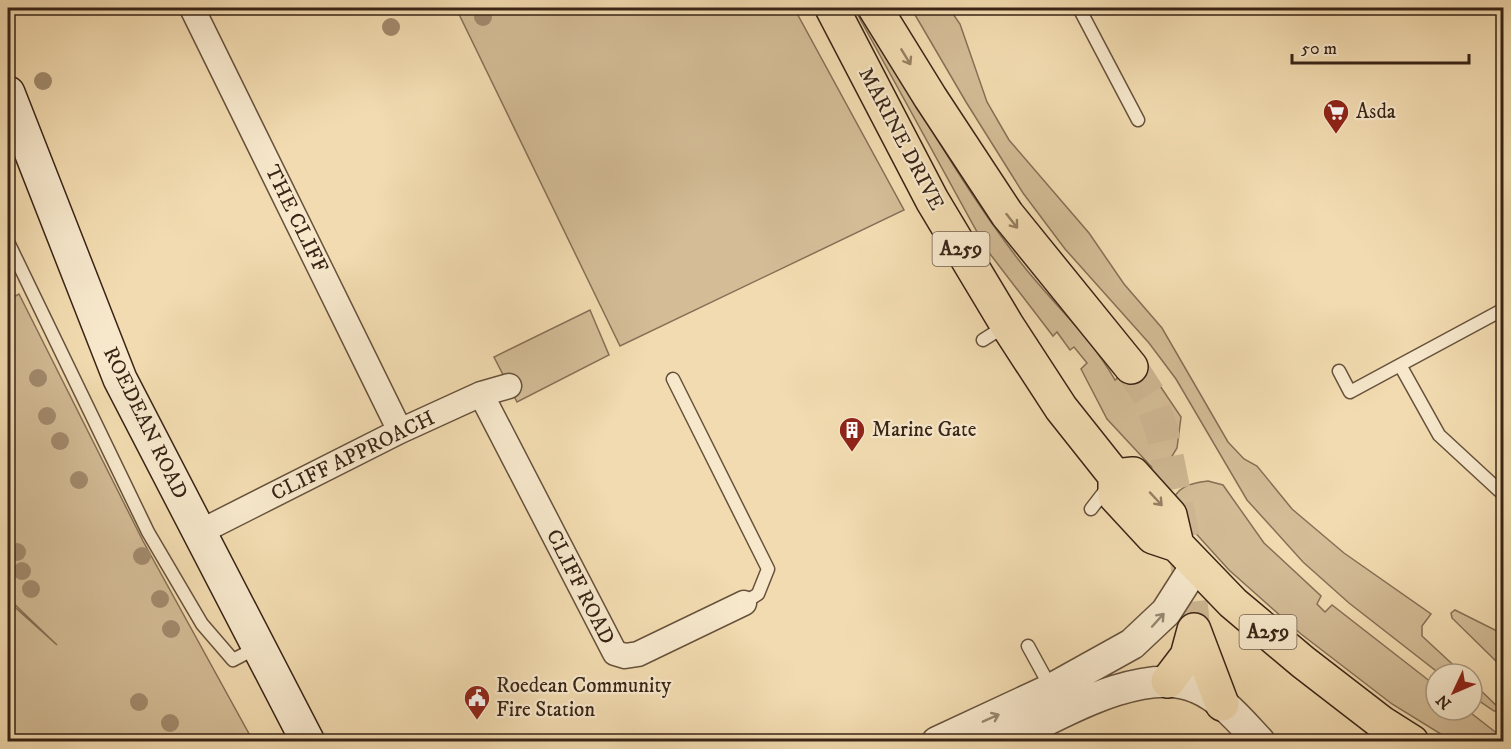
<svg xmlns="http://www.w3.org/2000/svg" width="1511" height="749" font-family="'IM FELL DW Pica',serif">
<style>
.green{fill:#d3bc96;stroke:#867056;stroke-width:1.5}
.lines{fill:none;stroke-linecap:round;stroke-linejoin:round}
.primary-tunnel{stroke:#cdb691;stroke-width:33;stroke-dasharray:33 16;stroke-linecap:butt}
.service-casing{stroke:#67523c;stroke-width:15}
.minor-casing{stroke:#67523c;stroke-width:27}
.tertiary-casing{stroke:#67523c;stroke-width:33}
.secondary-casing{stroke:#392416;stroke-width:36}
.primary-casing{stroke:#392416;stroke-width:36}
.service{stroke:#f7e8cc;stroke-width:12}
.minor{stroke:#f7e8cc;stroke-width:24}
.tertiary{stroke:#f7e8cc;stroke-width:30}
.secondary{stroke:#f7e8cc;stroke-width:33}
.primary{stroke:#f2dbb0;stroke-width:33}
.tree{fill:#a28b6d}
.oneway{stroke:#968063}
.oneway2{stroke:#988671}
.labels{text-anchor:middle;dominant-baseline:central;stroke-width:4.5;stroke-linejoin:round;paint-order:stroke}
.shield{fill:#f7e8cc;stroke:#725f4d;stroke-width:1.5}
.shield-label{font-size:20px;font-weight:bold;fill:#392416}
.poi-label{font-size:21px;fill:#392416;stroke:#f7e8cc;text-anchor:start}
.street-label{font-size:21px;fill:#392416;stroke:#f7e8cc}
</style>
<rect width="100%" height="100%" fill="#f2dbb0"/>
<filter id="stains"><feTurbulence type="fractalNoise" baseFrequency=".00333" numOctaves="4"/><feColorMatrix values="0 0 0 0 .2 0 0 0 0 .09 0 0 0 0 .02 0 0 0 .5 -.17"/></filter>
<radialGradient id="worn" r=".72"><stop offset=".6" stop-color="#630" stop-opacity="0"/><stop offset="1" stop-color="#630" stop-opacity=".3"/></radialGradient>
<path class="green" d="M456,8H794L904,210L620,346Z
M854,8H861C910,93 958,181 1018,259C1049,300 1089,334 1115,380L1142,359L1181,417L1177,448L1160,476L1107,419L1081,369L1087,363L1074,347L1070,350L1057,332L1053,336L987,250Z
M911,8H949L960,24L987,102L1009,140L1089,233L1124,284L1162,328L1228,442L1244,459L1257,466L1292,509L1344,553L1431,614L1422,626V636L1463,674H1440L1349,603L1303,562L1247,500L1176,379L1149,343L1065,249L1023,193L966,102Z
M19,294L143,541L253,741H8V601L57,645L8,598V300Z
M590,310L609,355L517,402L494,357Z
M1208,481L1223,485L1264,543L1321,596L1317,604L1325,612L1332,605L1436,686V710H1467L1503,738V741H1452L1392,704L1301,634L1229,570L1171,506C1175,487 1190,483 1208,481Z
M1455,610L1503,634V668L1452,618L1451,613Z
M1472,682L1502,711H1494L1472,696Z"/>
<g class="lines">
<path class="primary-tunnel" d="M1131,367L1149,395L1162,431L1185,546L1194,630"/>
<g class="service-casing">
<path id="service" d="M1079,8L1138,120
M8,242L148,532L202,624L233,660L256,648
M1504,309L1400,365L1439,435L1504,495
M983,340L1005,326
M1339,371L1350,392L1400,365
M673,379L768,569L758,594L744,603
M1091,509L1108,487
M1028,646L1051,688"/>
</g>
<g class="minor-casing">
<path id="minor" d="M192,8L400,431
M481,394L615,653L625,656L638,654L744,603
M200,532L400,431L481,394L509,386"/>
</g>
<g class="tertiary-casing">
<path id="tertiary" d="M937,742L1051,689L1132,644L1166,612L1196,565
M1003,742C1054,718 1142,663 1197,688C1223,699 1241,722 1260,742"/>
</g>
<g class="secondary-casing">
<path id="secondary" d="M8,93L120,379L308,742"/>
</g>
<g class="primary-casing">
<path id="primary" d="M832,8L932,200L1007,325L1061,408L1115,476V496L1153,537L1177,545L1233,603L1303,662L1382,723L1412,742
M875,8L930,97L1007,214L1131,367
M1115,476L1133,474L1170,515L1177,545
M1194,630L1222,704
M1168,681L1187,656L1194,630"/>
</g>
<use href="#service" class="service"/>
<use href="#minor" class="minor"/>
<use href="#tertiary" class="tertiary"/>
<use href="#secondary" class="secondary"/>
<use href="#primary" class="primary"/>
</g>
<g class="tree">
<circle cx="483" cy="17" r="9"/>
<circle cx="391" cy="27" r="9"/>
<circle cx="43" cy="81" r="9"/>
<circle cx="38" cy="378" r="9"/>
<circle cx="47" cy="416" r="9"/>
<circle cx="60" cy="441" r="9"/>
<circle cx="79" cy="480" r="9"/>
<circle cx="17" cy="552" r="9"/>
<circle cx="142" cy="556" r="9"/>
<circle cx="22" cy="571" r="9"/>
<circle cx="31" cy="589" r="9"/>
<circle cx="160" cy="599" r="9"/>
<circle cx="171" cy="629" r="9"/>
<circle cx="139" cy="702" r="9"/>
<circle cx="170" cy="723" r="9"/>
</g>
<defs><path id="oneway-shaft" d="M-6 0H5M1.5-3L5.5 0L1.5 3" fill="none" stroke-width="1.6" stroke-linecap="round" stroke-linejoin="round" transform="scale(1.5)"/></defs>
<g class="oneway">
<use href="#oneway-shaft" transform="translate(906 57) rotate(59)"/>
<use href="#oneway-shaft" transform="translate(1012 221) rotate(52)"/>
<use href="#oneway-shaft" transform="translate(1156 499) rotate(47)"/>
</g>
<g class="oneway2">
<use href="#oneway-shaft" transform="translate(1158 620) rotate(-48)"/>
<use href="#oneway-shaft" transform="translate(991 718) rotate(-24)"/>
</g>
<defs>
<g id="supermarket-pin" transform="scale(1.35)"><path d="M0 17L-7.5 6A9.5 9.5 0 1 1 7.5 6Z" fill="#8f2418" stroke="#f7e8cc"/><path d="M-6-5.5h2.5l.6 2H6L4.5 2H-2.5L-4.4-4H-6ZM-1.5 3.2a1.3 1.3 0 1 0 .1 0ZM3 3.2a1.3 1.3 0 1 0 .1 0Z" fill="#fff"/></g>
<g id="building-pin" transform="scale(1.35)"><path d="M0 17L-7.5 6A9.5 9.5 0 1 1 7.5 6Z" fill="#8f2418" stroke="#f7e8cc"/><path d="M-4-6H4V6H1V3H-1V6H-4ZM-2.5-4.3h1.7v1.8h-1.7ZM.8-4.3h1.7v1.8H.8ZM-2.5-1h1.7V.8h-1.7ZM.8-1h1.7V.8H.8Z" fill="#fff"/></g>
<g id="civic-pin" transform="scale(1.35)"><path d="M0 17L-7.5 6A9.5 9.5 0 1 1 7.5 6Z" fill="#8f2418" stroke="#f7e8cc"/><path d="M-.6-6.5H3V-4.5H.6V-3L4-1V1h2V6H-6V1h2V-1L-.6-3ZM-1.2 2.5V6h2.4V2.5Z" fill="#fff"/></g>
</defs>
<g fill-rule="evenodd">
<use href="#supermarket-pin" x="1336" y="112"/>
<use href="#building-pin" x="852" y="430"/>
<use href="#civic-pin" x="477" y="698"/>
</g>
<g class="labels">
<g class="shield">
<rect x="932.5" y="232" width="57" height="34" rx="4.5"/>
<rect x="1239.5" y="615" width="57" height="34" rx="4.5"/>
</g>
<g class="shield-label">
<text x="961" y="249">A259</text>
<text x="1268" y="632">A259</text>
</g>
<g class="poi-label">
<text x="1356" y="112">Asda</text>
<text x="872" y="430">Marine Gate</text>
<text x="496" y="686">Roedean Community<tspan x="496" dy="24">Fire Station</tspan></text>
</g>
<g class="street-label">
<text transform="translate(901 139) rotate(62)">MARINE DRIVE</text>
<text transform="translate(296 219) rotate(64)">THE CLIFF</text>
<text transform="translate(145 423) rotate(64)">ROEDEAN ROAD</text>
<text transform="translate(353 456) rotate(-26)">CLIFF APPROACH</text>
<text transform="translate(580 587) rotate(63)">CLIFF ROAD</text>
</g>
</g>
<rect width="1511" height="749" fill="none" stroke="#f2dbb0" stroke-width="30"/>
<rect x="9" y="9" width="1493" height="731" fill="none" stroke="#392416" stroke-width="3"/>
<rect x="15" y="15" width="1481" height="719" fill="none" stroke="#392416" stroke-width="1.5"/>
<g transform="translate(1454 692) rotate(226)"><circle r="28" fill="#f7e8cc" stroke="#ab9a83" stroke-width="1.5"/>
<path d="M0-4.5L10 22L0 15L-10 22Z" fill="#8f2418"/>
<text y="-9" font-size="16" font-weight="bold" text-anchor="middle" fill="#392416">N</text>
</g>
<path d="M1292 54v9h177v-9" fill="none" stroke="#392416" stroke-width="3"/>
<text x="1301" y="54" font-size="18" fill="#392416" stroke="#f7e8cc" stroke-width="4.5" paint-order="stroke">50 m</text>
<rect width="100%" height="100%" filter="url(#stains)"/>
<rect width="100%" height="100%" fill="url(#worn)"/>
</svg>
